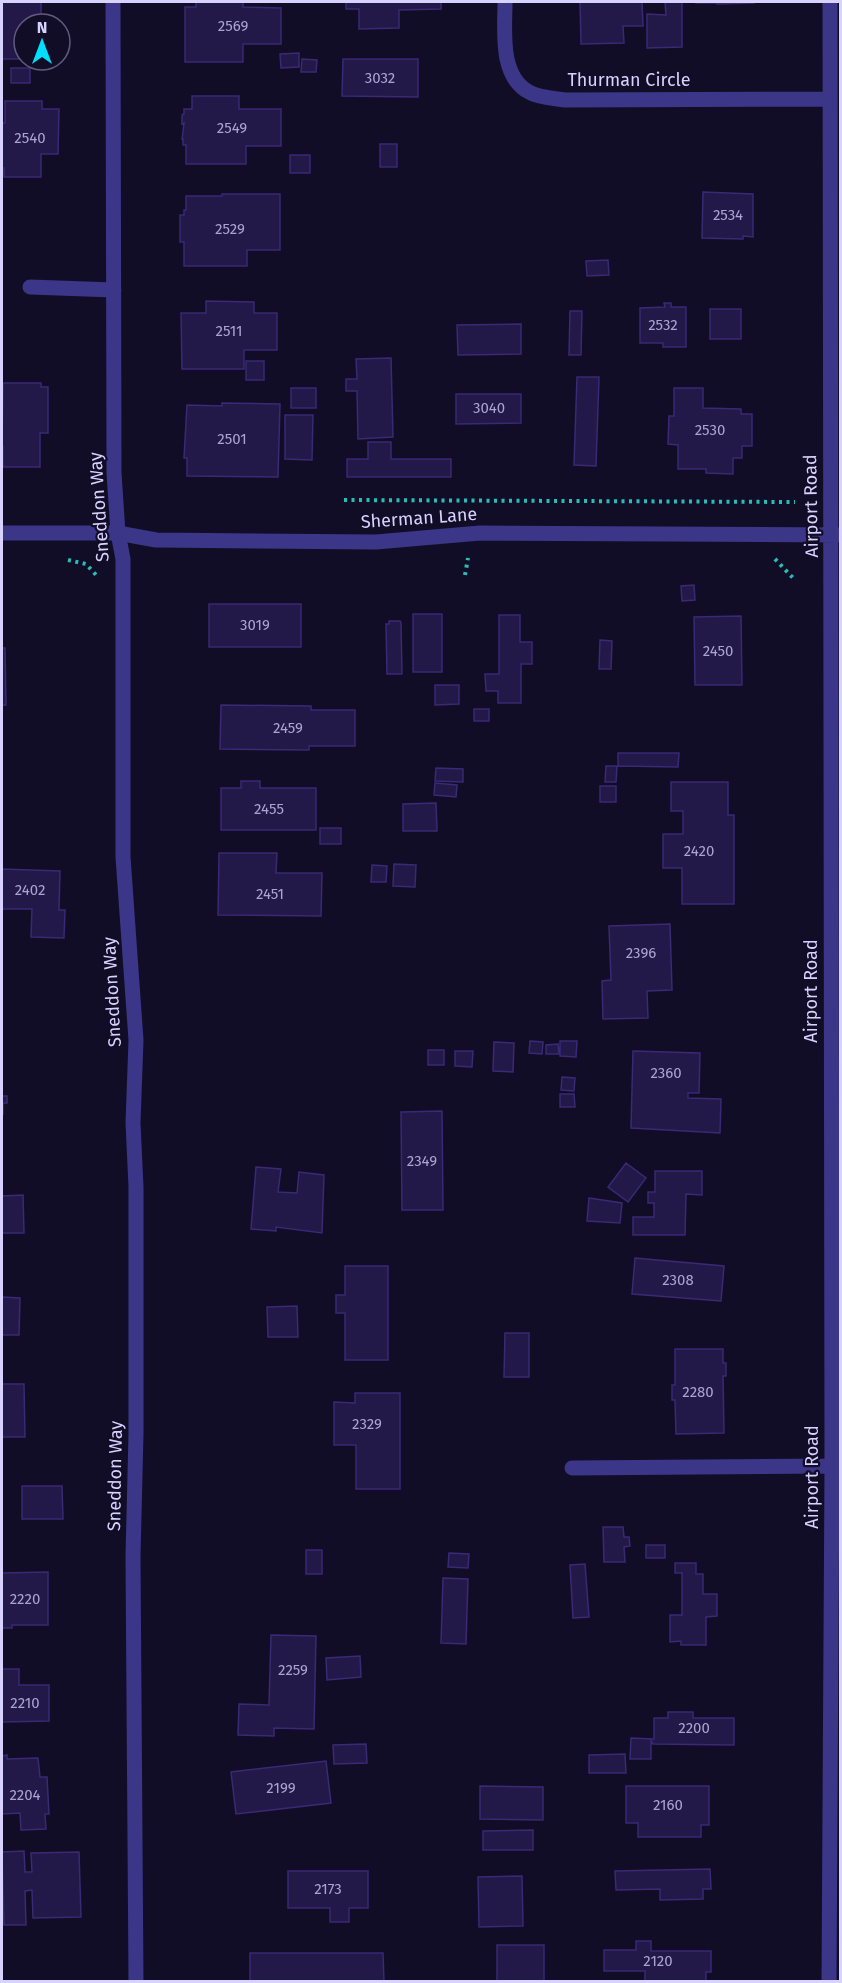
<svg xmlns="http://www.w3.org/2000/svg" width="842" height="1983" font-family="'Fira Sans',sans-serif">
<style>
.building{fill:#231948;stroke:#3a2975;stroke-width:1.5}
.lines{fill:none;stroke-linecap:round;stroke-linejoin:round}
.path{stroke:#29bdb7;stroke-width:4;stroke-dasharray:3 4.5;stroke-linecap:butt}
.minor{stroke:#3b3687;stroke-width:15}
.labels{text-anchor:middle;dominant-baseline:central;stroke-width:4.5;stroke-linejoin:round;paint-order:stroke}
.number-label{font-size:15px;fill:#aba4d1}
.street-label{font-size:18px;fill:#d8d2ff;stroke:#120d26}
</style>
<rect width="100%" height="100%" fill="#120d26"/>
<path class="building" d="M2,2H48H41V24H24V59H2Z
M196,2H243V7L281,8V44H243V62H185V7H196Z
M346,2H441V9L399,10V28L359,29V9H346Z
M580,2H642L643,26H623L624,43L581,44Z
M665,2H682V47L647,48V14L666,15Z
M696,2H754V3L717,4V3H696Z
M299,53V67L281,68L280,54Z
M302,59L317,60L316,72H301Z
M343,59H418V97L342,96Z
M11,68H30V83H11Z
M192,96H239V109H281V146H246V164H186V145H183V138L182,140L184,123L182,124V115L184,114V109H192Z
M5,101H42V109H59L58,154H41V177H4V168H2V123H5Z
M380,144H397V167H380Z
M290,155H310V173H290Z
M703,192L753,194V237L743,236V239L702,238Z
M222,194H280V250H247V266H184V242H180V215H184V210H186V196H222Z
M608,260L609,275L587,276L586,261Z
M206,301L254,302V313H277V350H244V369H182L181,313H206Z
M664,303H671V307H686V347H663V343H640V308L665,307Z
M710,309H741V339H710Z
M570,311H582L581,355H569Z
M521,324V354L458,355L457,325Z
M391,358L393,437L358,439L357,391H346V379H357L356,359Z
M246,361H264V380H246Z
M577,377H599L596,466L574,465Z
M3,383H41V387H48V433H40V467H3V446H2Z
M291,388H316V408H291Z
M674,388H703V408L741,409V414H752V446H742V458H733V474L706,473V469H678V445L668,444L669,416H674Z
M456,394H521V423L456,424Z
M222,403L280,404L278,477L187,476V458H184L187,405L222,406Z
M285,415H313L312,460L285,459Z
M368,442H391V459H451V477H347V459H368Z
M694,585L695,600L682,601L681,586Z
M209,604H301V647H209Z
M413,614H442V672H413Z
M499,615H520V642H532V664H521V703H498V691H486L485,674H499Z
M741,616L742,685H695L694,617Z
M389,621H400L401,623L402,674H387L386,624H389Z
M600,640L612,641L611,669H599Z
M2,648H5L6,705H2Z
M435,685H459V704L435,705Z
M221,705L311,706V710H355V746H309V750L220,749Z
M474,709H489V721H474Z
M618,753H679L678,767L618,766Z
M606,766H617L616,782H605Z
M436,768L463,769V782L435,781Z
M241,781H260V788H316V830H221V788H241Z
M671,782H728V815H734V904H682V868H663V834H683V811H671Z
M435,783L457,785L456,797L434,795Z
M600,786H616V802H600Z
M436,803L437,831H403V804Z
M320,828H341V844H320Z
M219,853H277L276,873H322L321,916L218,915Z
M394,864L416,865L415,887L393,886Z
M372,865L387,866L386,882H371Z
M2,869L60,871L59,910H65L64,938L31,937L32,909H2Z
M670,924L672,990L647,991L648,1018L603,1019L602,981L611,980L609,926Z
M530,1041L543,1042L542,1054L529,1053Z
M560,1041H577L576,1057L560,1056Z
M494,1042L514,1043L513,1072L493,1071Z
M558,1044L559,1054H546V1045Z
M428,1050H444V1065H428Z
M455,1051H473L472,1067L455,1066Z
M633,1051L700,1053L699,1093H688V1098L721,1099L720,1133L631,1128Z
M562,1077L575,1078L574,1091L561,1090Z
M560,1094H574L575,1107H560Z
M2,1096H7V1103H3V1115Z
M442,1111L443,1210H402L401,1112Z
M626,1163L646,1178L628,1202L608,1187Z
M256,1167L281,1169L278,1192L297,1193L299,1172L324,1175L322,1233L276,1227V1231L251,1229Z
M655,1171H702V1195L686,1194L685,1235H633V1217H654V1203H648V1192H655Z
M23,1195L24,1233H2V1196Z
M589,1198L622,1203L620,1223L587,1221Z
M635,1258L724,1266L721,1301L632,1294Z
M345,1266H388V1360H345V1313H336V1295H345Z
M2,1297L20,1298L19,1335H2Z
M297,1306L298,1337H268L267,1307Z
M505,1333H529V1377H504Z
M675,1349H723V1363H726V1376H723L724,1433L676,1434L675,1400H672V1385H675Z
M2,1384H24L25,1437H2Z
M355,1393H400V1489H356V1445H334V1402L355,1403Z
M22,1486H62L63,1519H22Z
M603,1527H623L624,1537H629L630,1546L624,1547L625,1562H604Z
M646,1545H665V1558H646Z
M306,1550H322V1574H306Z
M449,1553L469,1554L468,1568L448,1567Z
M675,1563H696V1574H703V1594H717V1616L706,1617V1645H681V1641L670,1642V1615H682V1573H675Z
M585,1564L589,1617L573,1618L570,1565Z
M48,1572V1625H12V1628H2V1573Z
M443,1578L468,1579L466,1644L441,1643Z
M271,1635L316,1636L314,1729L274,1728V1736L238,1735L239,1704L269,1705Z
M360,1656L361,1677L327,1680L326,1658Z
M2,1669H19V1685H49V1721L2,1722Z
M668,1712H693V1718H734V1745L653,1744L651,1741V1759H630L631,1738L654,1739V1718H668Z
M366,1744L367,1763L334,1764L333,1745Z
M625,1754L626,1773H589V1755Z
M7,1755V1759L38,1758L40,1777H47L49,1814H45L46,1829L21,1830L20,1813L2,1814V1756Z
M326,1761L331,1803L236,1814L231,1772Z
M480,1786L543,1787V1820L480,1819Z
M626,1786H709V1825H701V1837H638V1823H626Z
M533,1830V1850H483V1831Z
M24,1851L25,1872H32L31,1853L79,1852L81,1917L33,1918L32,1890L25,1891L26,1925H4L2,1852Z
M710,1869L711,1889H703V1899L660,1900V1889L616,1890L615,1871Z
M288,1871H368V1908H349V1922H330V1908H288Z
M522,1876L523,1926L479,1927L478,1877Z
M636,1941H651V1951H711V1972H706V1982H645V1971H604V1950H636Z
M497,1945H544V1982H497Z
M250,1953H383L384,1982H250Z"/>
<g class="lines">
<path class="path" d="M344,500L795,502
M775,559L795,580
M68,560L86,564L97,576
M465,575L468,558"/>
<path class="minor" d="M113,2L114,473L118,533L123,559V857L136,1040L133,1123L136,1187V1434L133,1556L136,1982
M505,2C505,30 499,76 529,92C539,98 553,98 565,100L830,99
M30,287L114,290
M2,533H118L156,540L376,542L480,533L840,535
M572,1468L832,1466
M829,1982L832,1466L830,2"/>
</g>
<g class="labels">
<g class="number-label">
<text x="233" y="26">2569</text>
<text x="380" y="78">3032</text>
<text x="232" y="128">2549</text>
<text x="30" y="138">2540</text>
<text x="728" y="215">2534</text>
<text x="230" y="229">2529</text>
<text x="663" y="325">2532</text>
<text x="229" y="331">2511</text>
<text x="489" y="408">3040</text>
<text x="710" y="430">2530</text>
<text x="232" y="439">2501</text>
<text x="255" y="625">3019</text>
<text x="718" y="651">2450</text>
<text x="288" y="728">2459</text>
<text x="269" y="809">2455</text>
<text x="699" y="851">2420</text>
<text x="30" y="890">2402</text>
<text x="270" y="894">2451</text>
<text x="641" y="953">2396</text>
<text x="666" y="1073">2360</text>
<text x="422" y="1161">2349</text>
<text x="678" y="1280">2308</text>
<text x="698" y="1392">2280</text>
<text x="367" y="1424">2329</text>
<text x="25" y="1599">2220</text>
<text x="293" y="1670">2259</text>
<text x="25" y="1703">2210</text>
<text x="694" y="1728">2200</text>
<text x="281" y="1788">2199</text>
<text x="25" y="1795">2204</text>
<text x="668" y="1805">2160</text>
<text x="328" y="1889">2173</text>
<text x="658" y="1961">2120</text>
</g>
<g class="street-label">
<text x="629" y="80">Thurman Circle</text>
<text transform="translate(811 506) rotate(-91)">Airport Road</text>
<text transform="translate(99 507) rotate(-94)">Sneddon Way</text>
<text transform="translate(419 518) rotate(-4)">Sherman Lane</text>
<text transform="translate(811 991) rotate(-90)">Airport Road</text>
<text transform="translate(112 992) rotate(-93)">Sneddon Way</text>
<text transform="translate(115 1476) rotate(-89)">Sneddon Way</text>
<text transform="translate(812 1477) rotate(-90)">Airport Road</text>
</g>
</g>
<rect width="842" height="1983" fill="none" stroke="#d8d2ff" stroke-width="6"/>
<g transform="translate(42 42)"><circle r="28" fill="#120d26" stroke="#615c7d" stroke-width="1.5"/>
<path d="M0-4.5L10 22L0 15L-10 22Z" fill="#00dffd"/>
<text y="-9" font-size="16" font-weight="bold" text-anchor="middle" fill="#d8d2ff">N</text>
</g>
</svg>
